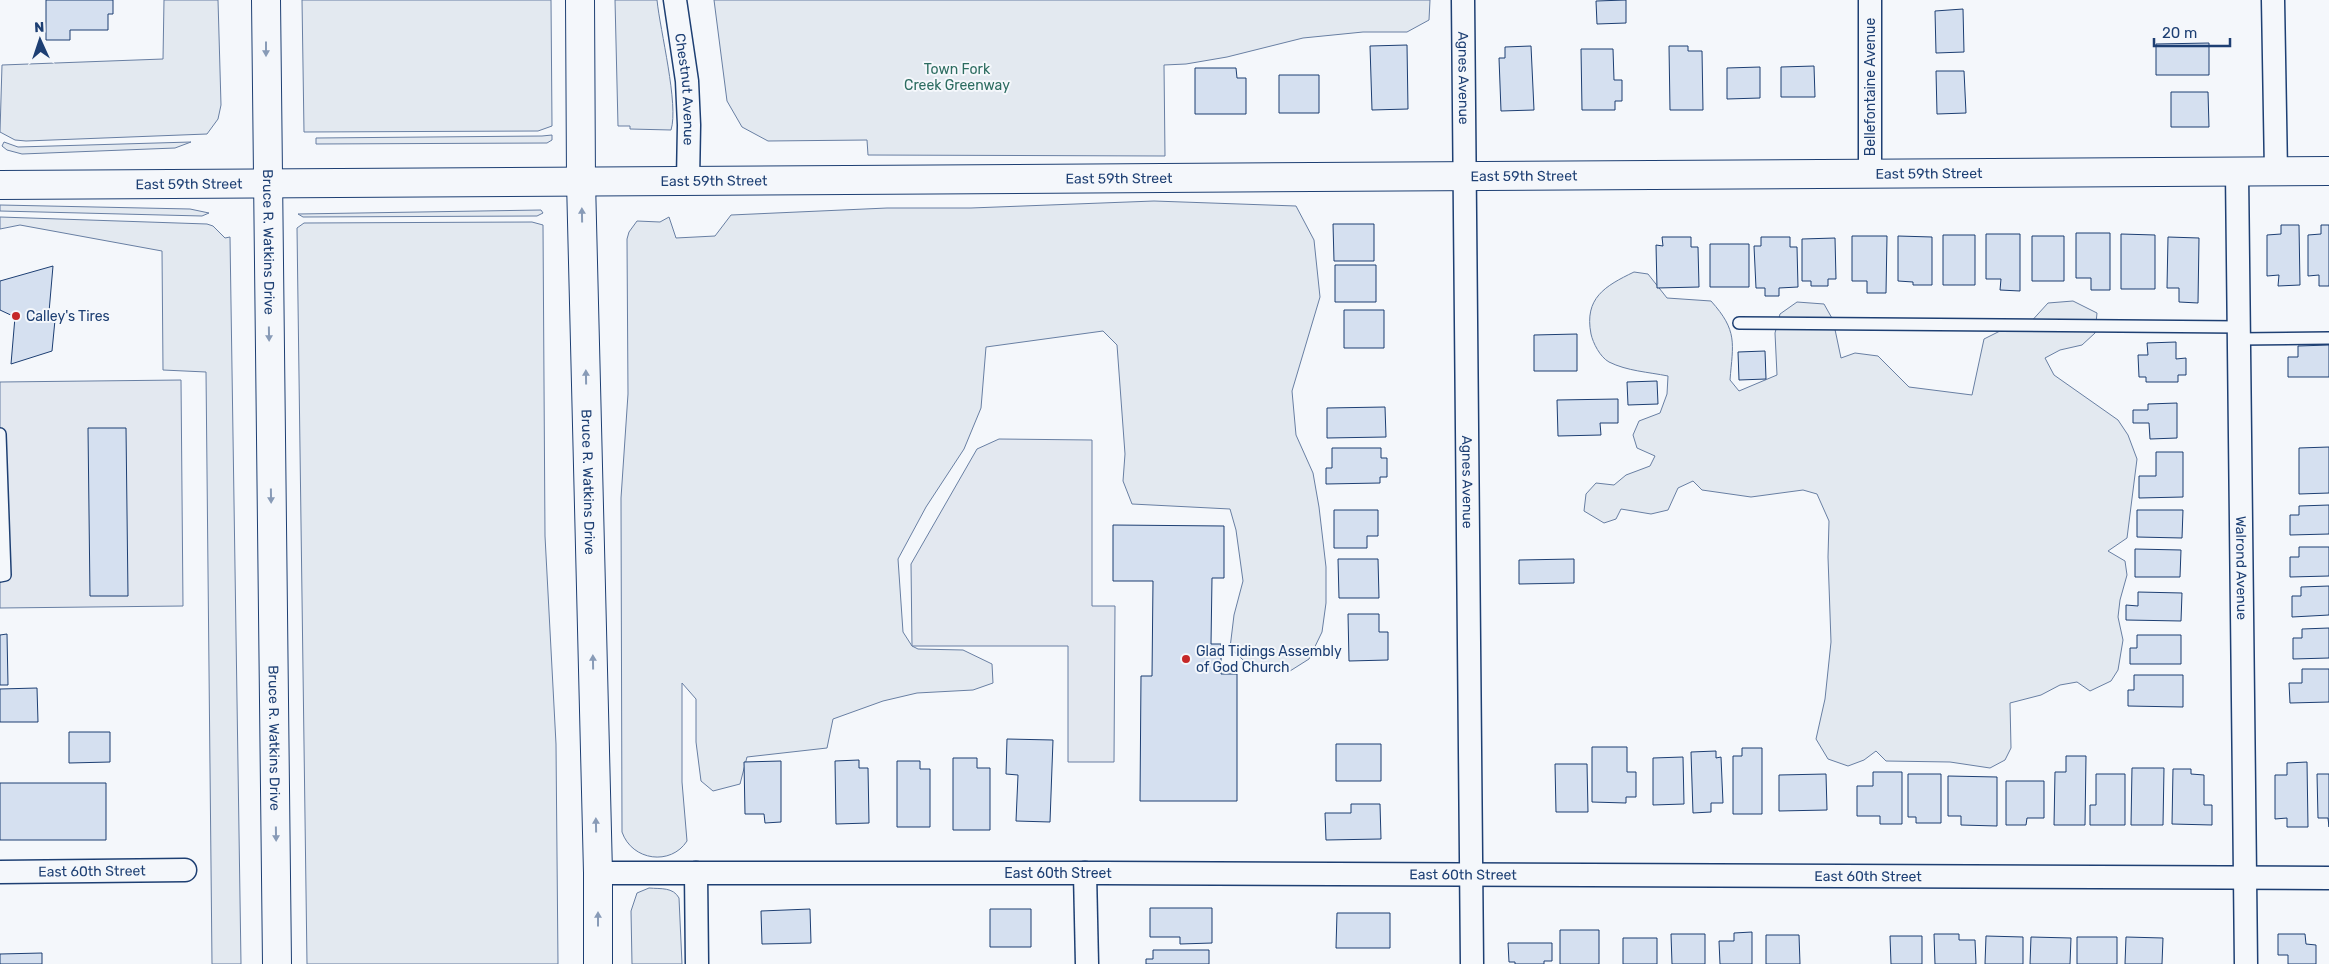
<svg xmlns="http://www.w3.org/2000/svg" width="2329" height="964" font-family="Rubik,sans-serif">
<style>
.green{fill:#e3e9f0;stroke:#687fa3}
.parking{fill:#e3e8f0;stroke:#687fa3}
.building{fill:#d5e0f0;stroke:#1d3f73}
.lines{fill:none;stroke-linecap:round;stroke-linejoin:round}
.lane-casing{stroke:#1d3f73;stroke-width:14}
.street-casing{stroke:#1d3f73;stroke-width:25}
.secondary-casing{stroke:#1d3f73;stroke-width:30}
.highway-casing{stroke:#1d3f73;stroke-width:30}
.lane{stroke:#f4f7fb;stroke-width:11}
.street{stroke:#f4f7fb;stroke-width:22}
.secondary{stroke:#f4f7fb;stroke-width:28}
.highway{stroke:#f4f7fb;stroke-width:28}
.oneway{fill:#889bb7}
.poi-dot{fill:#c62828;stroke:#f4f7fb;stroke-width:2}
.labels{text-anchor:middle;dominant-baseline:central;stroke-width:4;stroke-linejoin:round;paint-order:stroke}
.park-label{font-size:14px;fill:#2c6c60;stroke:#f4f7fb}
.street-label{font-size:14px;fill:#1d3f73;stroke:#f4f7fb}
.poi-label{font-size:14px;fill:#1d3f73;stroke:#f4f7fb;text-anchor:start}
</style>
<rect width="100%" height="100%" fill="#f4f7fb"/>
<path class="green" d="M164,0H218L221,105L218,119L207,134L26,141L15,140L0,132L2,65L163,59Z
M302,0H551L552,126L538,131L304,132Z
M615,0H657C660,30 679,105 671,130L630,129V126H618Z
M714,0H1430L1429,20L1407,32H1363L1303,38L1227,57L1186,64L1164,65L1165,156L868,155L867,140L768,141L742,127L727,101Z
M552,135V140L547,143L316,144V138L542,136Z
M4,142L18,147L191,142L175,148L22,154L7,150L2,146Z
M1154,201L1296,206L1314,240L1320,297L1292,391L1296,435L1313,473L1319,507L1326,567V603L1322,632L1309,659L1290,671L1253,669L1230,648L1234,615L1243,581L1236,530L1230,509L1132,504L1123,481L1125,454L1117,345L1103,331L986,347L981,408L964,449L926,507L898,559L903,632L912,646L918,649L963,650L992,664L993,683L973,690L917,693L883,701L833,719L827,748L747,757L740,784L713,791L701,781L696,742V699L682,683V782L687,841C671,866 632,861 622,832L621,498L628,394L627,239L629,232L637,221L660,222L669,217L676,238L715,236L731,215L887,208H971Z
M0,205L190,209L209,213L202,216L0,211Z
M541,210L543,213L537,216L303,217L298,214Z
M0,217L207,224L213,226L225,238L230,237L241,964H212L206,372L163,370L162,251L20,225L0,229Z
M532,222L543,225L545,536L556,744L558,964H307L297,228L304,223Z
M1634,272L1648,274L1667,298L1711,301C1738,331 1733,343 1730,380L1739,391L1777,375L1775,333L1780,314L1797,302L1824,304L1833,320L1841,358L1855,353L1878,356L1909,387L1972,395L1984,339L2002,330L2028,325L2048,303L2073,301L2097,313L2095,333L2082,345L2060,350L2045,358L2054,375L2118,420L2128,435L2137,459L2127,538L2108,551L2125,561L2127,575L2120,600L2118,617L2123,640L2118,670L2111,681L2090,691L2077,682L2060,685L2041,695L2010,703L2011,748L2005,760L1990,768L1950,762L1886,761L1876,751L1864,760L1848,766L1828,759L1816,739L1825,699L1831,642L1828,557L1829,521L1817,494L1803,490L1751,497L1702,490L1693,481L1678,488L1668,510L1651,514L1621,509L1616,519L1604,523L1584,511L1586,494L1596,483L1614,485L1626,475L1650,466L1655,456L1637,448L1633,435L1639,421L1660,413L1667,394L1668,376C1648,372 1627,371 1609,362C1600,357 1593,343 1591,334C1584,298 1605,286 1634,272Z
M649,888C661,889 673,887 679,898L682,964H632L631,911L637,893Z"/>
<path class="parking" d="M181,380L183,606L0,608V382Z
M999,439L1092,440V606H1115L1114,762H1068V646H912L911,564L977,449Z"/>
<path class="building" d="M46,0H113V14H108V30H70V40H46Z
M1626,0V23L1597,24L1596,1Z
M1963,9L1964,52L1936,53L1935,11Z
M2209,43V75H2156V44Z
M1407,45L1408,109L1372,110L1370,46Z
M1531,46L1534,110L1501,111L1499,58H1505V47Z
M1669,46H1688V51H1702L1703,110H1670Z
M1581,49H1613L1614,80H1622V101H1615V110H1582Z
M1814,66L1815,97H1781V67Z
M1760,67V98L1727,99V68Z
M1195,68H1236L1237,78H1246V114H1195Z
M1936,71H1964L1966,113L1937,114Z
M1279,75H1319V113H1279Z
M2171,92H2208L2209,127H2171Z
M1333,224H1374V261H1334Z
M2281,225H2299L2300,285L2278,286L2279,275L2267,276V235L2281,234Z
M2321,225H2329V286H2319V275L2308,276V235L2321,234Z
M2076,233H2110V290H2091V278H2076Z
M1986,234H2020V291L2000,290L2001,279H1986Z
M2121,234L2155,235V289H2121Z
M1943,235H1975V285H1943Z
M1852,236H1887L1886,293H1867V281H1852Z
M1898,236L1932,237V285H1913V282L1898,281Z
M2032,236H2064V281H2032Z
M1662,237H1691V247H1698L1699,287L1657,288L1656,245L1663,246Z
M1761,237H1790V247H1797L1798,287L1779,288V296H1765V288H1756L1754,246H1761Z
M2168,237L2199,238L2198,303L2179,302V288H2167Z
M1835,238L1836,279H1828V286H1811V281H1802V239Z
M1710,244H1749V287H1710Z
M1335,265H1376V302H1335Z
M53,266L49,312L55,320L52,351L11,364L15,317L0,310V281Z
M1344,310H1384V348H1344Z
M1577,334V371H1534V335Z
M2176,342V359L2186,358V375H2178V382H2146V377H2139L2138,355H2148L2147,343Z
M2329,345V377H2288V357H2298V346Z
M1765,351L1766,379L1739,380L1738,352Z
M1657,381L1658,404L1628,405L1627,382Z
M1618,399V423H1600L1601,435L1558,436L1557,400Z
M2177,403V438L2150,439L2149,423H2133V410H2148V404Z
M1385,407L1386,437L1327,438V408Z
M88,428H126L128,596H90Z
M2329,447V493L2299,494V448Z
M1332,448H1381V458H1387V477H1380V483L1326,484V468H1332Z
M2156,452H2183V497L2139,498V476H2156Z
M2329,505V534L2290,535V515H2299V506Z
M1334,510H1378V536H1367V548H1334Z
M2137,510H2183L2182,538L2137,537Z
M1113,525L1224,526V578H1212L1211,644H1221V674H1237V801H1140L1141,676H1152L1153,581H1113Z
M2299,547H2329V576L2290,577V557H2299Z
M2135,549L2181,550L2180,577H2135Z
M1338,559H1378L1379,598H1339Z
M1574,559V583L1519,584V560Z
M2329,586V615L2292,617V596H2301V587Z
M2138,592L2182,593L2181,621L2126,620V605L2138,606Z
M1348,614H1379V632H1388V660L1349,661Z
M2329,628V658L2293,659V638H2302V629Z
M7,634L8,685H0V635Z
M2137,635H2181V664H2130V648H2137Z
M2302,669H2329V702L2290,703L2289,683H2302Z
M2134,675H2183V707L2128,706V690H2134Z
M37,688L38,722H0V689Z
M69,732H110V762L69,763Z
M1007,739L1053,740L1050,822L1016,821L1018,775L1006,774Z
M1336,744H1381V781H1336Z
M1592,747H1627V772H1636V797H1626V803L1592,802Z
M1742,748H1762V814H1733V756H1742Z
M1716,751V758L1721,757L1723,803H1711V812L1693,813L1691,752Z
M2066,756H2086L2085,825H2054L2055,772H2066Z
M1683,757L1684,804L1653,805V758Z
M953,758H977V768H990V830H953Z
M859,760V768H868L869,823L836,824L835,761Z
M781,761V822L765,823L764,814H745L744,762Z
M897,761H920V769H930V827H897Z
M2307,762L2308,827H2287V818L2275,819V775H2287V763Z
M1555,764H1587L1588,812H1556Z
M2132,768H2164L2163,825H2131Z
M2173,769H2191V774L2204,775V805H2212V825L2172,824Z
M1873,772H1902V824H1880V816H1857V786H1873Z
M1826,774L1827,810L1779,811V775Z
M1908,774H1941V823H1916V817H1908Z
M2096,774H2125V825H2090V805H2096Z
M2317,774H2329V827L2328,818H2318Z
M1948,776L1997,777V826L1961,825V816H1948Z
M2006,781H2044V818H2027L2026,825H2006Z
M0,783H106V840H0Z
M1351,804H1380L1381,839L1326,840L1325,813H1351Z
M1150,908H1212V943L1180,944V937H1150Z
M810,909L811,943L762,944L761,911Z
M990,909H1031V947H990Z
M1337,913H1390V948H1336Z
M1560,930H1599V964H1560Z
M1752,932V964H1720L1719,941H1734V933Z
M1671,934H1705V964H1672Z
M1934,934H1959V940H1975L1976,964H1935Z
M2278,934H2305L2306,944L2316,945V964H2288V955H2278Z
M1766,935H1799L1800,964H1766Z
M1890,936H1922V964H1891Z
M1986,936L2023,937V964H1985Z
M2031,937L2071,938L2070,964H2030Z
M2077,937H2117V964H2077Z
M2126,937L2163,938L2162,964H2125Z
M1623,938H1657V964H1623Z
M1508,943H1552V961H1544V964H1515V962H1509Z
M1153,950H1209V964H1146V959H1153Z
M42,953V964H0V954Z"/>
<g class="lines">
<g class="lane-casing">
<path id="lane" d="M1739,323L2239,327
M2239,339L2329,338
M0,434L5,575L0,576"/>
</g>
<g class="street-casing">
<g id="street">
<path id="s1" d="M675,0L687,81L689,125L688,180"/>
<path id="s2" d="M1463,0L1472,964"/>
<path d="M2273,0L2276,172"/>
<path id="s3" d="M2237,172L2246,964"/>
<path d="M1870,174V0"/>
<path id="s4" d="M0,872L185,870"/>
<path id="s5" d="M598,873H1103L2329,878"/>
<path d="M696,873L697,964"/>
<path d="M1085,873L1087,964"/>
</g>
</g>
<g class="secondary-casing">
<g id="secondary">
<path id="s6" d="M0,185L2329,171"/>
</g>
</g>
<g class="highway-casing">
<g id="highway">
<path id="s7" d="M266,0L277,964"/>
<path id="s8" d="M580,0L581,181L598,873V964"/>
</g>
</g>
<use href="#lane" class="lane"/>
<use href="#street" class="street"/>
<use href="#secondary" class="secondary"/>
<use href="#highway" class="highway"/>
</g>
<defs><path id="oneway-solid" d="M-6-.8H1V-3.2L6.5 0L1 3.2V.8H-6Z" transform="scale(1.25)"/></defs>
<g class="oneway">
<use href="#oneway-solid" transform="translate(266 49) rotate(90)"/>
<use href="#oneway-solid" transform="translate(582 215) rotate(-91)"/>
<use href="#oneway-solid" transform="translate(269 334) rotate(89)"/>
<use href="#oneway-solid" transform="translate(586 377) rotate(-91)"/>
<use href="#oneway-solid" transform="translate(271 496) rotate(89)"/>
<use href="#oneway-solid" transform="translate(593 662) rotate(-91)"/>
<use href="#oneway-solid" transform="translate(596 825) rotate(-91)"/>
<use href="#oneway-solid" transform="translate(276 834) rotate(89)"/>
<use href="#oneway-solid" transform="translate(598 919) rotate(-90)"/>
</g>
<g class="poi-dot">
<circle cx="16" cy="316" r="5"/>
<circle cx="1186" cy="659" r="5"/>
</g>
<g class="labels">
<g class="park-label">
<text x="957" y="69">Town Fork<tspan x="957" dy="16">Creek Greenway</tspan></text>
</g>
<g class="street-label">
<text stroke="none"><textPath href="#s2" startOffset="78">Agnes Avenue</textPath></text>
<text transform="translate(1870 87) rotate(-90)">Bellefontaine Avenue</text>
<text stroke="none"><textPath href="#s1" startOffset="90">Chestnut Avenue</textPath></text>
<text stroke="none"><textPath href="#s6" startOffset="1929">East 59th Street</textPath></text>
<text stroke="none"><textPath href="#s6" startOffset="1524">East 59th Street</textPath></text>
<text stroke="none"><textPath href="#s6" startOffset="1119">East 59th Street</textPath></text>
<text stroke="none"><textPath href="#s6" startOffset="714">East 59th Street</textPath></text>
<text stroke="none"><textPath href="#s6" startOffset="189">East 59th Street</textPath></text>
<text stroke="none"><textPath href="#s7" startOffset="242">Bruce R. Watkins Drive</textPath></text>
<text stroke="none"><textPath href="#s8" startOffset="482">Bruce R. Watkins Drive</textPath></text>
<text stroke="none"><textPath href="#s2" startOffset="482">Agnes Avenue</textPath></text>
<text stroke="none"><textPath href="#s3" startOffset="396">Walrond Avenue</textPath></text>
<text stroke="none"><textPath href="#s7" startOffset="738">Bruce R. Watkins Drive</textPath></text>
<text stroke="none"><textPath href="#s4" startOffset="92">East 60th Street</textPath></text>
<text stroke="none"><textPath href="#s5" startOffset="460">East 60th Street</textPath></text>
<text stroke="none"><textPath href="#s5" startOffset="865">East 60th Street</textPath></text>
<text stroke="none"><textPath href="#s5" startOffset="1270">East 60th Street</textPath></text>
</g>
<g class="poi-label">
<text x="26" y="316">Calley's Tires</text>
<text x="1196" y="651">Glad Tidings Assembly<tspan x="1196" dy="16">of God Church</tspan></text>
</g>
</g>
<g transform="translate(40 40) rotate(357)" stroke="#f4f7fb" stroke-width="4" paint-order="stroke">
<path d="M0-4L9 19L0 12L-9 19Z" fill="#1d3f73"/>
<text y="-8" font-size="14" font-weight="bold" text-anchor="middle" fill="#1d3f73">N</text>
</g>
<path d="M2154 38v8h76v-8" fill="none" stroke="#1d3f73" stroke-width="2.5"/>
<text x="2162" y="38" font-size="15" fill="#1d3f73" stroke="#f4f7fb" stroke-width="4" paint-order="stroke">20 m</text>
</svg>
